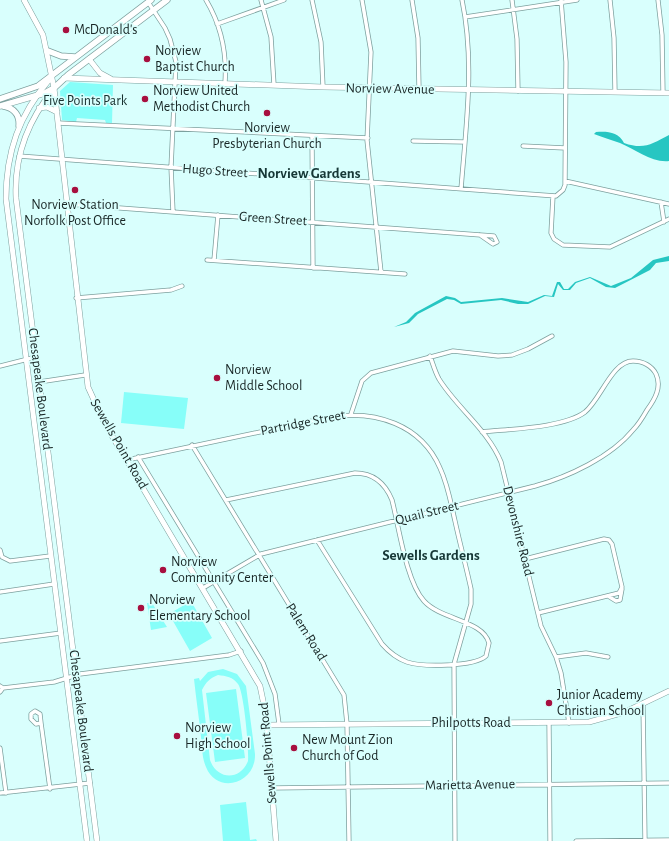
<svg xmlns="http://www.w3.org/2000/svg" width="669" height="841" font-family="'Alegreya Sans',sans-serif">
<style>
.green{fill:#87fef9;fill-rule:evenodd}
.water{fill:#27c6c2}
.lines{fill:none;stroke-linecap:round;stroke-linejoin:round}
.street-casing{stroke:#7da09e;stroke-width:5}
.secondary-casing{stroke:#7da09e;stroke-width:6}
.primary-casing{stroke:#7da09e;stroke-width:7}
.street{stroke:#fff;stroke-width:3.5}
.secondary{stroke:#fff;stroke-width:5}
.primary{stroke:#fff;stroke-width:5.5}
.poi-dot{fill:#a70f3f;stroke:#d9fffd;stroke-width:1.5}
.labels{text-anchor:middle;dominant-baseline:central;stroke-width:3.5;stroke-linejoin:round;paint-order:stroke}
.poi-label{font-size:14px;fill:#192726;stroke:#d9fffd;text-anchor:start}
.street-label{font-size:14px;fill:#192726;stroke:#d9fffd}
.park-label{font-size:14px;fill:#172f2e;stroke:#d9fffd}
.neighbourhood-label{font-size:15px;font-weight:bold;fill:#163736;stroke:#d9fffd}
</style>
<rect width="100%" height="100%" fill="#d9fffd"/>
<path class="green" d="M70,82L113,85L112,123H106L105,120L77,118L76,122L62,120L60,91Z
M124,392L188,398L184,429L121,423Z
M191,601L212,638L190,651L169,614Z
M147,603H152L167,627L151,630Z
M223,669L237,674L246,686L255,754C256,784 217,795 206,767C202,758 202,747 201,737C199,718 196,698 194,679L199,678L200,681L208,672ZM218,675C226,676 233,677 238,684C244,692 249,749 248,761C240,781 217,780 210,760L202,690C206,682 210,678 218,675Z
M236,689L245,758L215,762L206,693Z
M246,802L250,840L256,839L257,841H223L220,805Z"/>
<path class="water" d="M596,132C607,131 619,132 624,143C644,150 652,144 669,135V161C652,163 635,149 620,143C611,140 602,137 594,134Z
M669,256V261L656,263L650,270L615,288L606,287L590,278L576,283L570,290H563L558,284L554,297L545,296L528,304H518L501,300L461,304L454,300L447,299L418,314L409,323L394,327L406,322L415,313L446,296L455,298L461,302L502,298L528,302L544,295L552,296L557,282H560L564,289H568L575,282L590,277L611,286L631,278L653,260Z"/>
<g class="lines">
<g class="street-casing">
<path id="street" d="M206,0C221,25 227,54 225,83
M261,0L271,37L274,85
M312,0L321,42L323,87
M362,0L371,52L367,140L381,272
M412,0L418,38L419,89
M512,0L517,39L518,91
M610,0L614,38L615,92
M658,0L662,35L663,93
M148,2L165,28L170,39L176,62L171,167L173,212
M465,17L577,0
M217,24L284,0
M58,123L368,138
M312,136L313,268
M413,141L465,142
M523,146L565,148
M19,156L556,196L563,190L565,185L566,62L561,0
M565,181L669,204
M461,189C466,126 475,62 462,0
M553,196L551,233L554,239L563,245L610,247L669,219
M661,202L664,222
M67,204L494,236L497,242L493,244L480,235
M207,260L405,274
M214,260L218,215
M76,298L171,290L182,286
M430,356C433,364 435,372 439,379C457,408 488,430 501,462L541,626L556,657L561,673L569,723
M0,366L36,357
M39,382L85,375
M351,414L362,381L371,373L453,351L498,356L512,355L528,349L552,336
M192,445L344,695L347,724L349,841
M138,457L263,663L275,694L279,724
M127,460L331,417C375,410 421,424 440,468C448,485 451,504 455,521C460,544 466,566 471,589V604L454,664L455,841
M226,500L355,473C374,473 385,483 392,500C399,527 406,581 424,601C441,620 483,620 489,643L486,656C474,667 422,667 407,662C396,658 389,652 382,644L317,540
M0,550L2,557L10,561L50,556
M525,559L604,539L609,540L612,544L622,587L619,593L538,613
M203,588L261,554L535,486C568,477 611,457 633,430C639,424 643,417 647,410C655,399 662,387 656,374C652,366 643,361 633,361C612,361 601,399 585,412C564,428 509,429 482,432
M0,592L54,584
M608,596L616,601L620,600L622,589
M0,641L61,633
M556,657L586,653L608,657
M0,686L3,688L0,692
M3,688L54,682L80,674L229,655L241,651
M643,703L645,841
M35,711L40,714L41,723L36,724L31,719V714Z
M41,723L50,789
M549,723L550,841
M0,748L6,793
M271,788L669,783
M0,793L90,783
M576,841L669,840"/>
</g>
<g class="secondary-casing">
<path id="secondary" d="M24,0L43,35L54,88L88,387L105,424L260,686L266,715L276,841
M89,59L100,73L111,79
M64,78L323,87L669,93
M49,80C19,115 6,152 6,199L87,841
M54,89C28,120 14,157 16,198L97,841
M39,108L47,107L57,112
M267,725L589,722L625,712L669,691"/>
</g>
<g class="primary-casing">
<path id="primary" d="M48,51L61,56L75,57
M0,99L38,86L151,0
M0,106L45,93L54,88L68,75L167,0
M3,106C14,108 20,115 19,126"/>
</g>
<use href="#street" class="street"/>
<use href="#secondary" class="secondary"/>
<use href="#primary" class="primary"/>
</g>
<g class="poi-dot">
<circle cx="66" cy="30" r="4"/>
<circle cx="147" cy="59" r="4"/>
<circle cx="145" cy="99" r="4"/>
<circle cx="267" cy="113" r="4"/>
<circle cx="75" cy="190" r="4"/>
<circle cx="217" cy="378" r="4"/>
<circle cx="163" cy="570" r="4"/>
<circle cx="141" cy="608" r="4"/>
<circle cx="549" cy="703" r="4"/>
<circle cx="177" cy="736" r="4"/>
<circle cx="294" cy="748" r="4"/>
</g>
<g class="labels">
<g class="poi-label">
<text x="74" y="30">McDonald's</text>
<text x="155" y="51">Norview<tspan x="155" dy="16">Baptist Church</tspan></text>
<text x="153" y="91">Norview United<tspan x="153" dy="16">Methodist Church</tspan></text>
<text x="267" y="128" text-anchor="middle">Norview<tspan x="267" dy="16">Presbyterian Church</tspan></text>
<text x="75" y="205" text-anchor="middle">Norview Station<tspan x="75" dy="16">Norfolk Post Office</tspan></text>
<text x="225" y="370">Norview<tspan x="225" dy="16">Middle School</tspan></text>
<text x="171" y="562">Norview<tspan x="171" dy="16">Community Center</tspan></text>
<text x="149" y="600">Norview<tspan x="149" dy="16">Elementary School</tspan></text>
<text x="557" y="695">Junior Academy<tspan x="557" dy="16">Christian School</tspan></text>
<text x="185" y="728">Norview<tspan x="185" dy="16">High School</tspan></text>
<text x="302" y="740">New Mount Zion<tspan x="302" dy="16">Church of God</tspan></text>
</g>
<g class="street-label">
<text transform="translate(390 89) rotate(1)">Norview Avenue</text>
<text transform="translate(215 171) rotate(4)">Hugo Street</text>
<text transform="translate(273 219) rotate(4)">Green Street</text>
<text transform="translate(40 389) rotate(83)">Chesapeake Boulevard</text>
<text transform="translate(303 423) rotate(-11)">Partridge Street</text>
<text transform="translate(119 444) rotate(60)">Sewells Point Road</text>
<text transform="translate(427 513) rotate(-14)">Quail Street</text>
<text transform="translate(518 531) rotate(76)">Devonshire Road</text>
<text transform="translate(306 632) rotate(58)">Palem Road</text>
<text transform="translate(81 711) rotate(83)">Chesapeake Boulevard</text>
<text x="471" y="723">Philpotts Road</text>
<text transform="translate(268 753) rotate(-95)">Sewells Point Road</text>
<text transform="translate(470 785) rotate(-1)">Marietta Avenue</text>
</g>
<g class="park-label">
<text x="85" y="101">Five Points Park</text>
</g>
<g class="neighbourhood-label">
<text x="309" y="173">Norview Gardens</text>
<text x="431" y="555">Sewells Gardens</text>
</g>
</g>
</svg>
